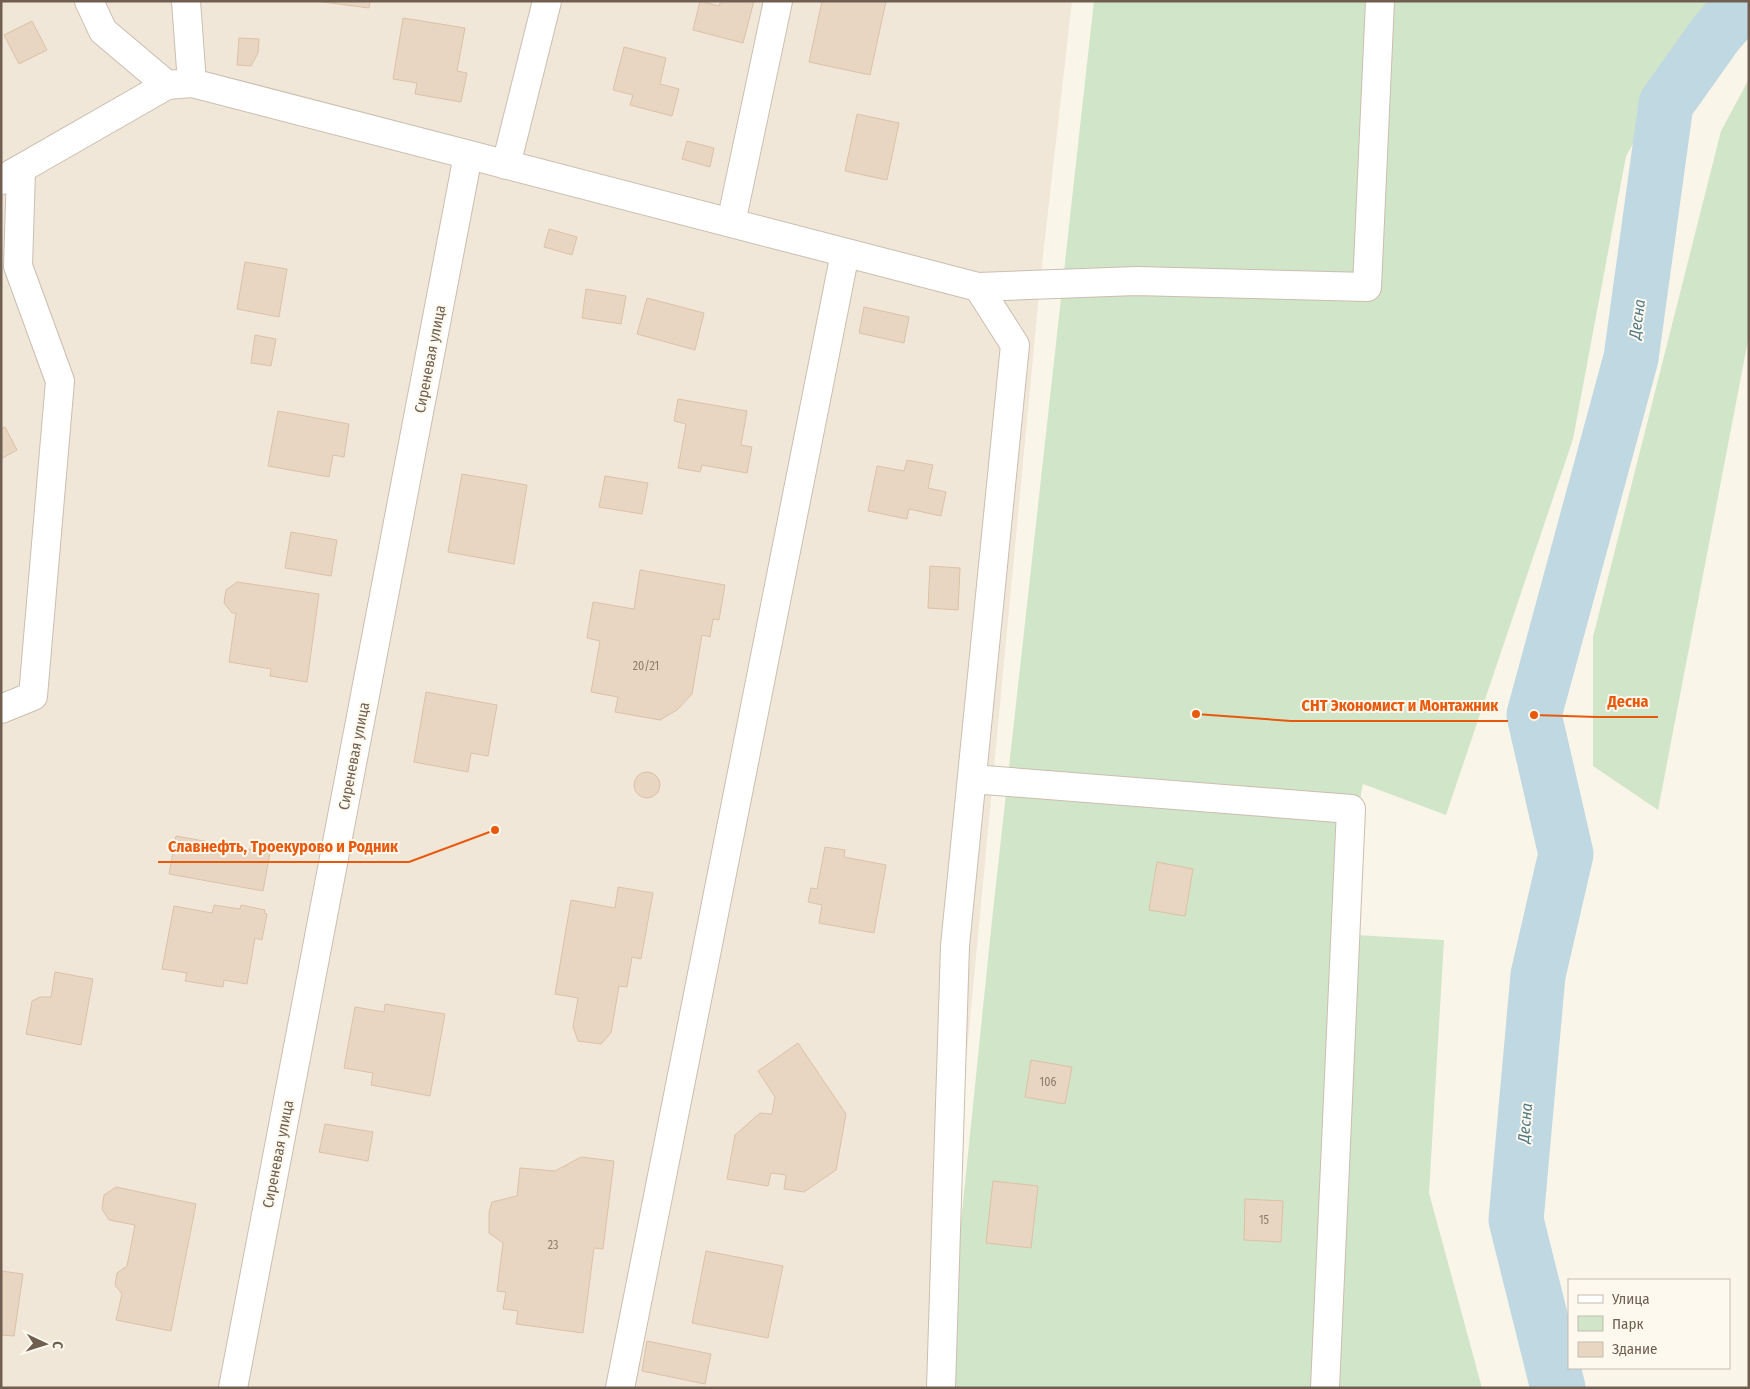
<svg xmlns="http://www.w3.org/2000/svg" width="1750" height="1389" font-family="'Fira Sans Condensed',sans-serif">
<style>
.residential{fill:#f0e7d8}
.green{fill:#d1e5c8}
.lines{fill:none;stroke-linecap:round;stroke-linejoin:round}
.river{stroke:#bfd8e1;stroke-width:55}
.building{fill:#e9d6c2;stroke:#dcc1a6}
.minor-casing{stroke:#cabeb0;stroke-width:30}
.minor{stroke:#fff;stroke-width:28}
.labels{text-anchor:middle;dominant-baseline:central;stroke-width:4;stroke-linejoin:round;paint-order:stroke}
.number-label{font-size:12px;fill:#8e7d6c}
.street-label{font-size:15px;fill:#705f50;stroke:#fdf9ee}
.water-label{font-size:16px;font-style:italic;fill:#507887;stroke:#fdf9ee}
.leader{fill:none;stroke:#e8590c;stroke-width:2}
.callout-dot{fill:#e8590c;stroke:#fdf9ee;stroke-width:2}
.callout-label{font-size:16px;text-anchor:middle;font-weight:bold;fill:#e8590c;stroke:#fdf9ee;stroke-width:4;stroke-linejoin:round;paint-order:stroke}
</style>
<rect width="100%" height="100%" fill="#f9f5e8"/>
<path class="residential" d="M1,1H1072L1041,273L935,1388H1Z"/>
<path class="green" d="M1094,1H1715L1626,156L1573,439L1446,815L1363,784L1361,793L1355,935L1444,940L1429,1193L1482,1388H944L992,920Z
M1749,79V335L1658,810L1593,766V637L1721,131Z"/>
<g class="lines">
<path class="river" d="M1558,1388L1516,1220L1538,975L1566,854L1534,715L1631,358L1666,104L1715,35L1744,1"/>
</g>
<path class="building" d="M316,1H370L369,8Z
M700,1L719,6L721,1H754L743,43L693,30Z
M822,1H886L870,75L809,62Z
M403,18L465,28L457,71L467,73L461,102L415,94L417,83L393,79Z
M32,21L47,50L19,64L4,35Z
M239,38L259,39L258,53L251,66L237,65Z
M624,47L666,58L660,84L679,89L672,116L630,105L633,95L613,90Z
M857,114L899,123L887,180L845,171Z
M687,141L714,148L710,167L682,159Z
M549,229L577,237L572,255L544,247Z
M245,262L287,269L279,317L237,309Z
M586,289L626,296L621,324L582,318Z
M647,298L704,313L695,350L637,334Z
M864,307L909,317L904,343L859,333Z
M255,335L276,339L271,366L251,363Z
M678,399L747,411L741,445L752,447L747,473L702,465L700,472L678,468L686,424L674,421Z
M278,411L349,424L344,457L333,455L329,477L268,466Z
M5,427L17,450L1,459V429Z
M907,460L933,465L928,488L946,492L941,516L909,509L907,519L868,511L877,466L904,471Z
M462,474L527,485L514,564L448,552Z
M605,476L648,483L642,514L599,507Z
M291,532L337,540L331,576L285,568Z
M930,566L960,568L958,610L928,608Z
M640,570L725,585L719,620L713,619L710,637L702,635L692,694L677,710L660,720L615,712L618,697L591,692L600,641L587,638L593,602L634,609Z
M237,582L319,594L307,682L270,676L271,669L229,662L236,613H232L224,603L226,590Z
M426,692L497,705L488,756L471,753L468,772L414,762Z
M634 785a13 13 0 1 1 26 0a13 13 0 1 1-26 0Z
M176,836L270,853L263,891L169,874Z
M825,847L845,850L844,857L886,865L874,933L819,923L822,905L808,902L811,888L817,889Z
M1157,862L1193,869L1185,916L1149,910Z
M618,887L653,893L641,959L632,957L627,987L619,986L611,1033L601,1044L578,1041L573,1027L578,998L555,994L571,900L615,908Z
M214,905L240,909L241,905L265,910L264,913L267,914L262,940L255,938L247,984L224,980L223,987L185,981L187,973L162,969L174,906L212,913Z
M55,972L93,979L81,1045L26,1034L32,1001L40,997H51Z
M385,1004L445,1014L430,1096L371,1085L373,1073L344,1068L355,1007L384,1012Z
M798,1043L846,1114L836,1170L804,1192L784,1189L786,1175L771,1173L768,1186L727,1179L735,1135L760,1113L772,1114L775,1097L758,1071Z
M1031,1060L1072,1067L1065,1104L1025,1097Z
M325,1124L373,1132L368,1161L319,1152Z
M581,1157L614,1161L603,1249L594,1248L583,1333L516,1324L518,1311L503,1309L506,1292L497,1291L503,1243L489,1233V1212L492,1202L517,1196L520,1168L555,1171Z
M993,1181L1038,1186L1031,1248L986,1243Z
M116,1187L196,1204L171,1331L116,1320L122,1294L115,1285L117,1273L127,1266L135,1225L109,1220L102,1209L104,1195Z
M1245,1199L1283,1201L1281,1242L1244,1240Z
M706,1251L783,1266L768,1338L692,1323Z
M1,1271L23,1274L14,1336L1,1335Z
M647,1341L711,1354L705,1384L642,1371Z"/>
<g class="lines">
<g class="minor-casing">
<path id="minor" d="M89,1L103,31L167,85
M186,1L192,83
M506,165L547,1
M1,180L167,85L192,83L978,287L1136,281L1367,287L1380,1
M731,223L778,1
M1,709L33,696L60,381L18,266L21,171
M972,779L1351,809L1325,1388
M233,1388L468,155
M620,1388L845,253
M941,1388L955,946L1015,345L978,287"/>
</g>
<use href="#minor" class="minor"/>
</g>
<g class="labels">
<g class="number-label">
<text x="646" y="666">20/21</text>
<text x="1048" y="1082">106</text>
<text x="1264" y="1220">15</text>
<text x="553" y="1245">23</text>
</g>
<g class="street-label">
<text transform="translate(430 359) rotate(-79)">Сиреневая улица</text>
<text transform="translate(354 756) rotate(-79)">Сиреневая улица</text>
<text transform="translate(278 1154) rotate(-79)">Сиреневая улица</text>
</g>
<g class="water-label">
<text transform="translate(1637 319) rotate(-82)">Десна</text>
<text transform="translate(1525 1123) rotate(-85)">Десна</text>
</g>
</g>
<path class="leader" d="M1534 715L1597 717H1658M1196 714L1291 721H1508M495 830L409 862H158"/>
<g class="callout-dot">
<circle cx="1534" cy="715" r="5"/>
<circle cx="1196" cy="714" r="5"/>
<circle cx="495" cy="830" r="5"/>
</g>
<g class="callout-label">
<text x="1628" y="707">Десна</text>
<text x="1400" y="711">СНТ Экономист и Монтажник</text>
<text x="283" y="852">Славнефть, Троекурово и Родник</text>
</g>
<rect width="1750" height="1389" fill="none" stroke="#705f50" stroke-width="5"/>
<rect x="1568" y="1279" width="162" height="90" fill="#fdf9ee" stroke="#c5bbaf"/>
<rect x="1578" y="1295" width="25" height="8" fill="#ffffff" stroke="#c5bbaf"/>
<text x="1612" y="1304" font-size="15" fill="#705f50">Улица</text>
<rect x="1578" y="1316" width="25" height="15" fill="#d1e5c8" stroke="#c5bbaf"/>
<text x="1612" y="1329" font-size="15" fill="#705f50">Парк</text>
<rect x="1578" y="1342" width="25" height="15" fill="#e9d6c2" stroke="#c5bbaf"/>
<text x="1612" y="1354" font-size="15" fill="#705f50">Здание</text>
<g transform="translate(45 1344) rotate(94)" stroke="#fdf9ee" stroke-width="4" paint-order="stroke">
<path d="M0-4L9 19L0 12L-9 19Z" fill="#705f50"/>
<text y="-8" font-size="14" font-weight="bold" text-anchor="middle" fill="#705f50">С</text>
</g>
</svg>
